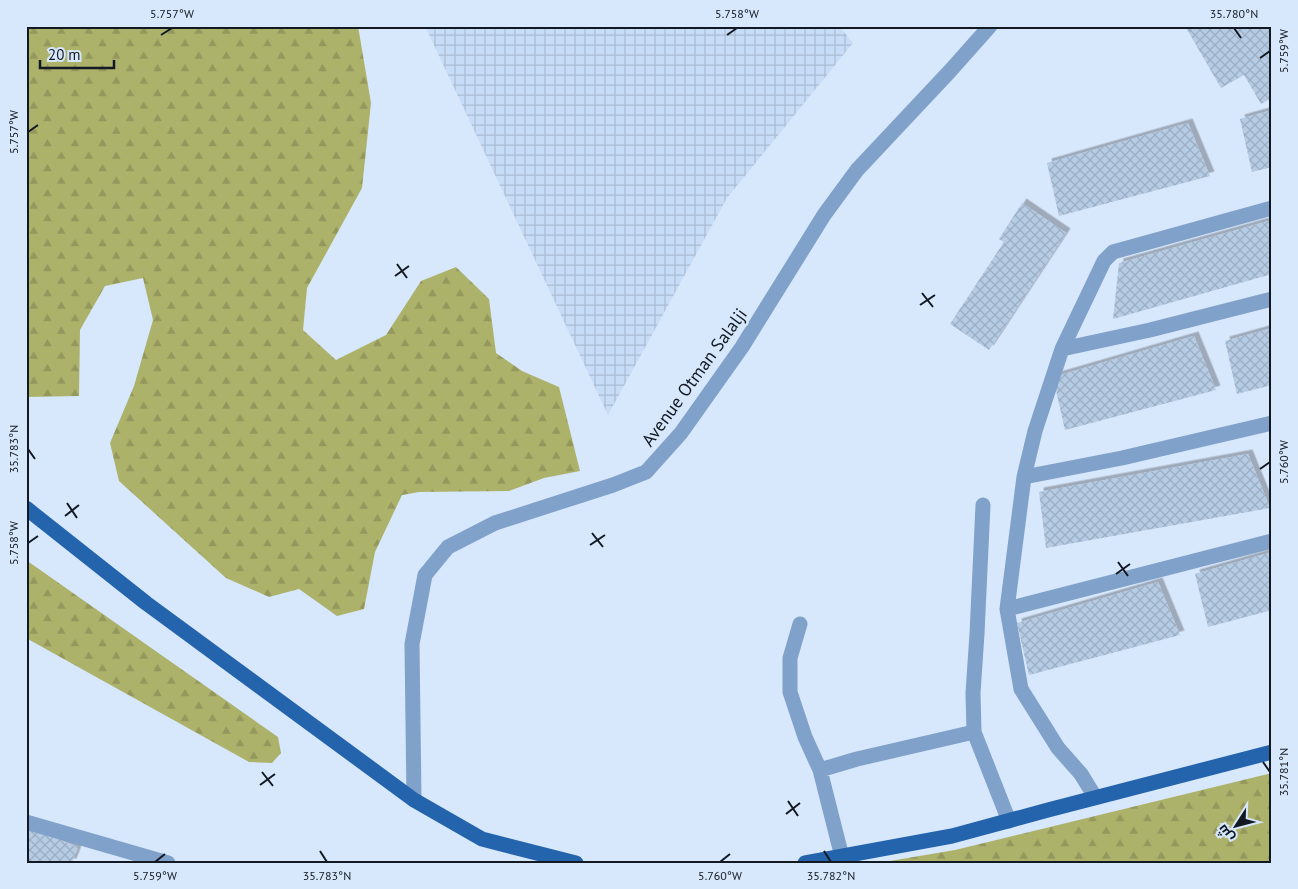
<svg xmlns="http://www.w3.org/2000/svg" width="1298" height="889" font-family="'PT Sans',Cairo,sans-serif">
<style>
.industrial{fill:url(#industrial-grid)}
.forest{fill:url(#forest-firs)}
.building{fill:url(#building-cross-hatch);filter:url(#shadow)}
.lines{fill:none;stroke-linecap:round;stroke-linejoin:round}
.minor{stroke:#80a1c9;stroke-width:15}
.major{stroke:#2464ac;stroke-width:15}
.ticks{fill:none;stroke:#121922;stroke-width:2}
.labels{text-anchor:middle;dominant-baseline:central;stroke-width:5;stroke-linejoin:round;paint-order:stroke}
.street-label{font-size:18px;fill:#121922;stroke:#d7e7fc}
.neatline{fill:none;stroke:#121922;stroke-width:2}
.ticks-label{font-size:12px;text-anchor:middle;fill:#121922}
</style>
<defs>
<pattern id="industrial-grid" width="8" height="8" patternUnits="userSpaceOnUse" patternTransform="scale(1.25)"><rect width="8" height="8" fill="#c7dcf6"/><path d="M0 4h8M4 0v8" fill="none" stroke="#aabcd3"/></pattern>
<pattern id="forest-firs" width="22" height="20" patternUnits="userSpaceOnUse" patternTransform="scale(1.25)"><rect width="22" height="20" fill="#adb26b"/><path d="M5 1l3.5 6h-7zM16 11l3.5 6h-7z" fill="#94985c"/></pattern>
<pattern id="building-cross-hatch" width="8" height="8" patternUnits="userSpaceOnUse" patternTransform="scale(1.25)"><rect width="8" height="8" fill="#b6cbe4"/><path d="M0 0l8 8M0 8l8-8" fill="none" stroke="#9baec3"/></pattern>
<filter id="shadow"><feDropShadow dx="4.5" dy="-4.5" stdDeviation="0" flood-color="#0004"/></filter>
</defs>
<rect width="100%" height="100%" fill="#d7e7fc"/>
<path class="industrial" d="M425,26H839L853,43L727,198L608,415Z"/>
<path class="forest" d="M26,26H358L371,103L362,188L307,288L303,330L336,360L386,335L421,281L456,267L489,299L496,353L522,371L559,387L580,471L544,478L509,491L419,492L402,495L375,552L364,609L337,616L299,589L269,597L226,578L119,481L110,443L134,386L153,320L143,278L105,286L80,330L79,396L26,397Z
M26,560L278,737L281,753L272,763L249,762L26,638Z
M1272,773V863H878L955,850Z"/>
<path class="building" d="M1185,26H1272V98L1261,104L1244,75L1221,88Z
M1272,110V167L1252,172L1240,119Z
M1188,123L1210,176L1059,216L1047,163Z
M1022,203L1066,233L989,350L950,324L1004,242L999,239Z
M1272,220V274L1113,319L1119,263Z
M1272,328V385L1237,394L1225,341Z
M1194,336L1216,390L1065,430L1053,377Z
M1248,454L1270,508L1046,548L1039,492Z
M1272,552V610L1208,627L1195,574Z
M1158,582L1180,635L1029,675L1017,623Z
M26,827L78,847L72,863H26Z"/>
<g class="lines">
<path class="minor" d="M1062,349L1150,330L1272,299
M1024,477L1122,458L1272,423
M983,505L977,634L973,693L974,732L1009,821
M1007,609L1272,541
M800,624L790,658V692L805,737L820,770L842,857
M820,770L857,759L974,732
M1095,797L1081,774L1058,748L1021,689L1007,609L1024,477L1035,431L1062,349L1104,261L1113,252L1272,208
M414,800L412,644L425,575L448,547L495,523L613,485L646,472L681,433L742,347L824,215L857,170L950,71L990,26
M26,822L168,863"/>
<path class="major" d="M26,508L146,603L414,800L482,839L576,863
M805,863L952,836L1048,810L1272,752"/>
</g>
<path class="ticks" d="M1234,28L1241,38M161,35L172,28M727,35L737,28M1260,58L1270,51M28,132L38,125M397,264L407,278M395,276L409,266M922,293L933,307M920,305L935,295M28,449L35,459M1260,469L1270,462M67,503L77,518M65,516L79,505M592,533L603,547M28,543L38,536M590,545L605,535M1118,562L1128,576M1116,574L1130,564M1263,762L1270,772M262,772L273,786M260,785L275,774M788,801L798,816M786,814L800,803M320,851L327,862M824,851L831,862M155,862L165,854M720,862L730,854"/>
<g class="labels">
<g class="street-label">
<text transform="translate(694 377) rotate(-54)">Avenue Otman Salalji</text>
</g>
</g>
<rect width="1298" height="889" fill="none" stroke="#d7e7fc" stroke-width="55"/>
<g transform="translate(1236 826) rotate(234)" stroke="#d7e7fc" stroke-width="4" paint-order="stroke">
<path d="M0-4L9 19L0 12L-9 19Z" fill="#121922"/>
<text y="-8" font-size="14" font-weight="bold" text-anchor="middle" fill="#121922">ش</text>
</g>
<path d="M40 60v8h74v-8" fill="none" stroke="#121922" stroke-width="2.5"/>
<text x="48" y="60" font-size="15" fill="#121922" stroke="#d7e7fc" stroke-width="4" paint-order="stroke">20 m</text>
<rect x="28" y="28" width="1242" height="834" class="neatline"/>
<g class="ticks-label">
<text x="172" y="18">5.757°W</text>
<text x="737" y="18">5.758°W</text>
<text x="1234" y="18">35.780°N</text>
<text transform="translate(1284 51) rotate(-90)" y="4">5.759°W</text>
<text transform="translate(14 132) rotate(-90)" y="4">5.757°W</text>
<text transform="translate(14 449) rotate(-90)" y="4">35.783°N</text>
<text transform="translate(1284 462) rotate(-90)" y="4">5.760°W</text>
<text transform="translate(14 543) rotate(-90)" y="4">5.758°W</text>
<text transform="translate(1284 772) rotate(-90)" y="4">35.781°N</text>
<text x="155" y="880">5.759°W</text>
<text x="327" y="880">35.783°N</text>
<text x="720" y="880">5.760°W</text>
<text x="831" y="880">35.782°N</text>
</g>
</svg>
